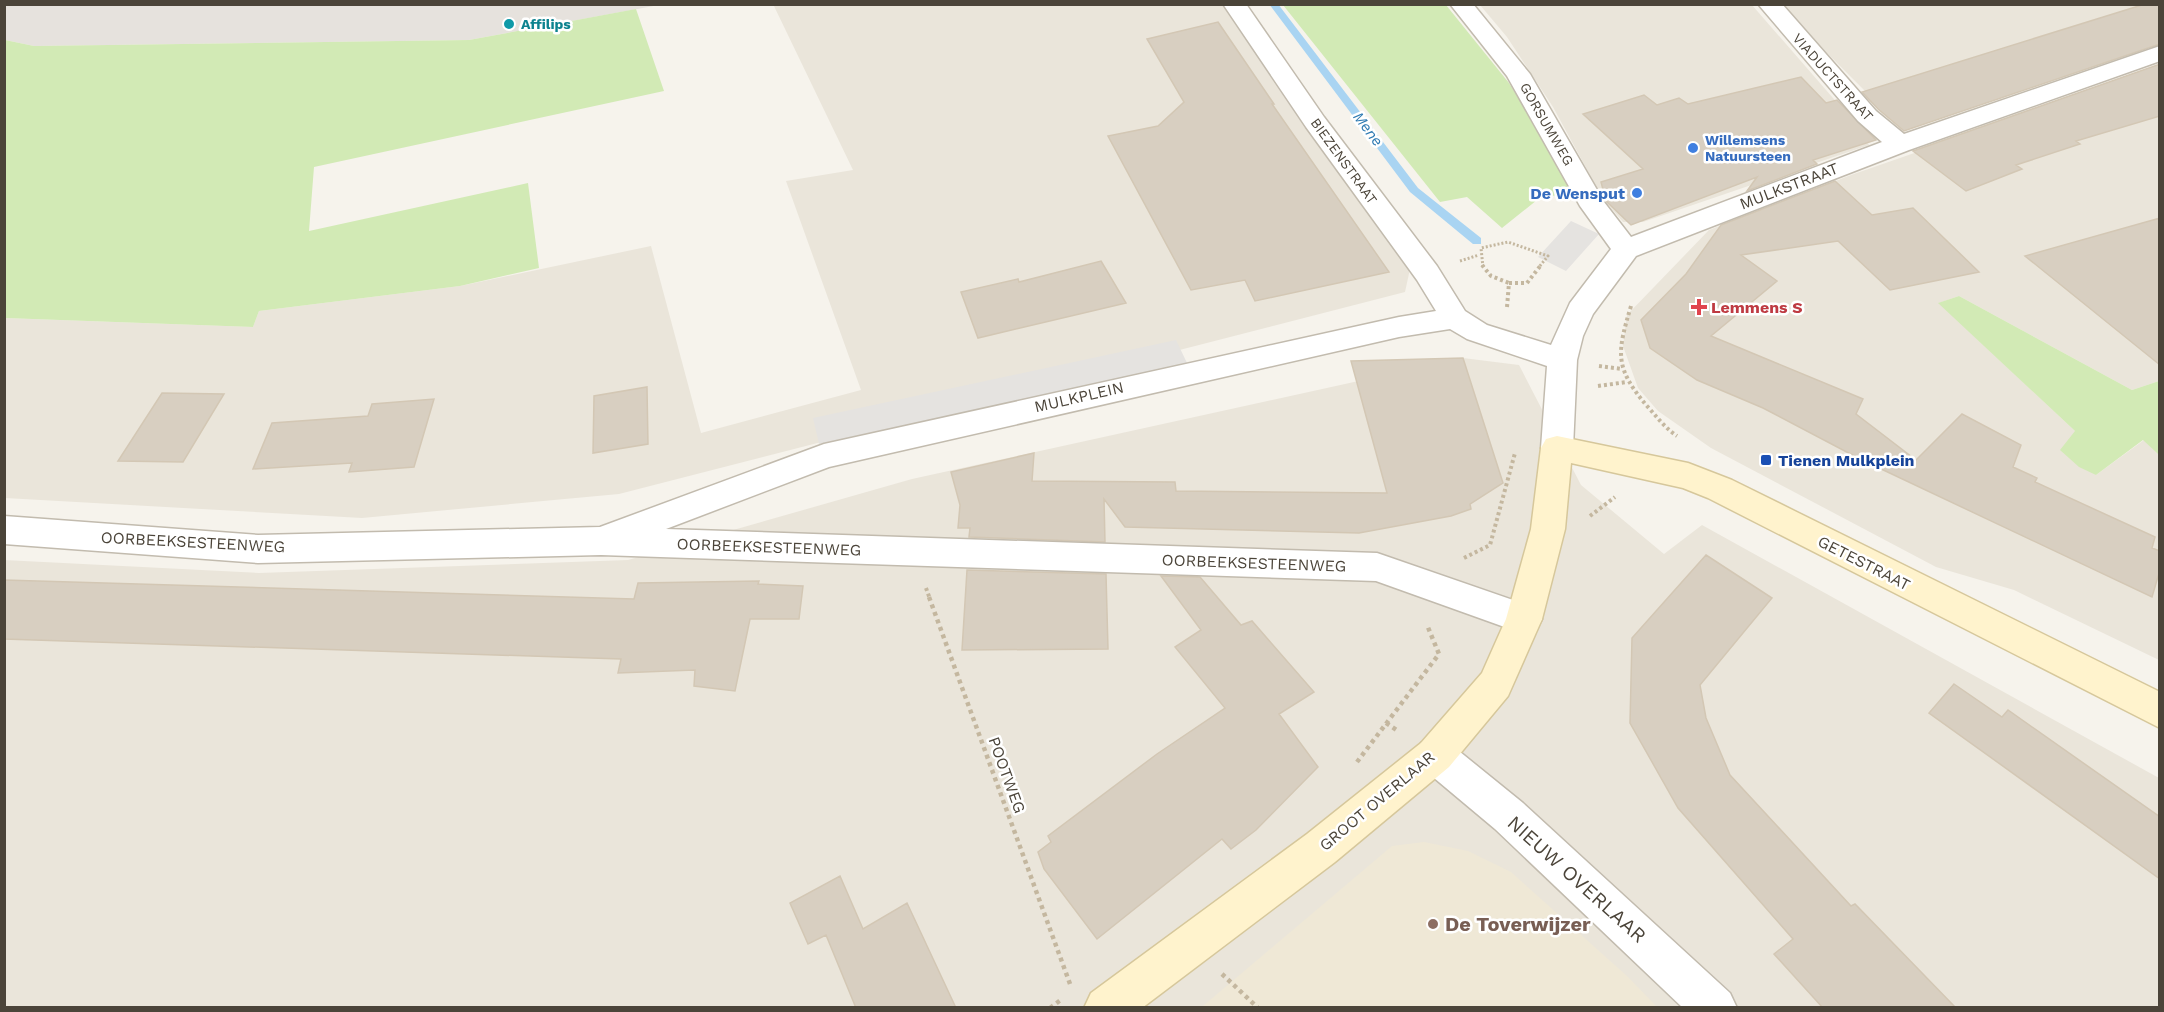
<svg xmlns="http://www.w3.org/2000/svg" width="2164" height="1012" font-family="'Work Sans',sans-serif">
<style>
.residential{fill:#eae5da}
.industrial{fill:#e6e2dd}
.education{fill:#efe8d6}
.green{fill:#d2eab5}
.parking{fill:#e5e3e0}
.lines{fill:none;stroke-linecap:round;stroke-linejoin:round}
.stream{fill:#a9d4f2;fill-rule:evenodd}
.building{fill:#d8cfc1;stroke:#d3c7b4;stroke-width:1.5}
.street-casing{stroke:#c2bbae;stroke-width:3}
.secondary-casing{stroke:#d6c79b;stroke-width:3}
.path-far2{stroke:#c4b79f;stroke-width:3;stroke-dasharray:2 2;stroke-linecap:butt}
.path-far1{stroke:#c4b79f;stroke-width:4;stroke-dasharray:3 3;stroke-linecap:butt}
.path{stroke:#c4b79f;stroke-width:4.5;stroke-dasharray:4 4;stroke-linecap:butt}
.street{fill:#fff;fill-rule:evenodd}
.secondary{fill:#fff3cd;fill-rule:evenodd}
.culture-dot{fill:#0f9aa8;stroke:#fff;stroke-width:2}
.shop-dot{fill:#3f7fe0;stroke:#fff;stroke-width:2}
.health-dot{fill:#e0444e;stroke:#fff;stroke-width:2}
.transit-dot{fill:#1a4fb4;stroke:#fff;stroke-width:2}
.education-dot{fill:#8d6e63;stroke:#fff;stroke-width:2}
.labels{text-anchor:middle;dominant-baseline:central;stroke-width:5;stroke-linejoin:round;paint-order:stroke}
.far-culture-label{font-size:14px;font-weight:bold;fill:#0d838f;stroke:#fff;text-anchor:start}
.far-street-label{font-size:14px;fill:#4b4439;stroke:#fff}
.far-shop-label{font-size:14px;font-weight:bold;fill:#366cbe;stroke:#fff;text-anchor:start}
.far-water-label{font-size:15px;font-style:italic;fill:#2e7ab2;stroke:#fff}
.street-label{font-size:16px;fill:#4b4439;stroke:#fff}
.shop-label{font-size:16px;font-weight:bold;fill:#366cbe;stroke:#fff;text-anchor:end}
.health-label{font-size:16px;font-weight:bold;fill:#be3a42;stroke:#fff;text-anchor:start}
.transit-label{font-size:16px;font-weight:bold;fill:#164399;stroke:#fff;text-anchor:start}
.near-street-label{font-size:20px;fill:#4b4439;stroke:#fff}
.near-education-label{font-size:20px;font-weight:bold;fill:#785e54;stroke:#fff;text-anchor:start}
</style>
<rect width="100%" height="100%" fill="#f6f3ec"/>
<path class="residential" d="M773,4L1227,5L1410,269L1405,292L619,494L362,518L5,498L4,318L253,327L259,311L460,286L651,246L701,433L861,390L786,181L853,170Z
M1480,5H1752L1846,113L1869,145L1643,222H1623L1603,199L1553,107L1507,37Z
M1784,5H2159L1901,127L1827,53Z
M2159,68V381L2132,390L1959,296L1939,303L2075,431L2096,475L2144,440L2159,455V660L2014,590L1936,567L1711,448L1658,411L1638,388L1623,346L1627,315L1709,230L1851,175Z
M1463,358L1519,365L1581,485L1664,554L1702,525L2159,778V1007H5L4,560L259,573L628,560L912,479Z"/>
<path class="industrial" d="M5,5H659L469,40L34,46L5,40Z"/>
<path class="education" d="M1424,842L1468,851L1511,872L1627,976L1657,1007H1204L1203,1006L1392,846Z"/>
<path class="green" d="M1283,5H1446L1509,83L1576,190L1537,200L1502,228L1467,197L1440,202Z
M636,9L664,91L314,167L309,231L528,183L539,268L460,286L259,311L253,327L5,318V40L34,46L469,40Z
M1959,296L2132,390L2159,381V455L2143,440L2096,475L2079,467L2060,450L2075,431L1938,303Z"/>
<path class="parking" d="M1571,221L1599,234L1566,271L1538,257Z
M1176,340L1187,363L819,444L813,418Z"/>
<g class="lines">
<path class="stream" d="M1269,4H1278L1418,188L1481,238V244H1473L1410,192Z"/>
</g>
<path class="building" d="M2145,4H2160V44L1904,131L1878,109L1862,92Z
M1218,22L1274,104H1272L1389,272L1255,301L1245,280L1191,290L1108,136L1158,126L1184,102L1147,39Z
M2160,64V116L2076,141L2080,144L2016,165L2022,169L1966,191L1913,151Z
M1801,77L1826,103L1837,100L1876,140L1813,160L1817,164L1747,191L1757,177L1631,225L1606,201L1601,182L1643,169L1583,114L1644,95L1657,105L1679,98L1688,104Z
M1835,181L1872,215L1913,208L1979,272L1890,290L1838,241L1741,255L1777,281L1711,336L1863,399L1856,414L1916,460L1962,414L2021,445L2013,467L2037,478L2035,482L2155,537L2152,548L2160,551V570L2152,597L1860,459L1763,408L1697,380L1650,348L1641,320L1686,274L1721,225Z
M2160,218V365L2025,256Z
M1101,261L1126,303L978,338L961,292L1018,279L1019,282Z
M1463,358L1503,483L1470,504L1471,509L1451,516L1359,533L1125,527L1104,499L1105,542L969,537L970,528H958L960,505L951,472L1034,453L1032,481L1175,482L1176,491L1387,493L1351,361Z
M647,387L648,444L593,453L594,396Z
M162,393L224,394L183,462L118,461Z
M434,399L414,467L349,472L352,463L253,469L272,423L368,416L372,404Z
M1706,555L1772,598L1700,685L1706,718L1730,775L1851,906L1855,904L1956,1008H1823L1774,954L1793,939L1678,808L1630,723L1632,638Z
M967,570L1106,574L1108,649L962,650Z
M1161,576L1200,577L1241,625L1252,621L1314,692L1279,714L1318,767L1256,830L1231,849L1222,839L1097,939L1044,869L1038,852L1051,842L1048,836L1157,754L1225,708L1175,647L1201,630Z
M4,580L634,599L638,583L759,581L758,584L803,586L799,619H750L735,691L694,686L695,670L618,673L621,659L4,639Z
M1954,684L2002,717L2008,710L2160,817V879L1929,713Z
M840,876L863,929L907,903L956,1008H856L826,935L808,944L790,903Z"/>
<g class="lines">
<g class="street-casing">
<path id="street" d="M1223,4H1246L1324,117L1437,266L1465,311L1487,325L1551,345L1570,303L1611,249L1580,206L1507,76L1450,4H1473L1530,74L1604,202L1631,237L1882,142L1858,121L1758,4H1782L1876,111L1904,134L2160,46V61L1909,150L1636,256L1593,314L1583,336L1577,360L1573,448L1568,457L1557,460L1546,457L1541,448L1547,366L1467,339L1450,329L1399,337L829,467L666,529L1377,553L1536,608L1542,619L1536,630L1524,634L1376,581L601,555L258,563L4,544V516L258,535L600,527L824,444L1399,317L1436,311L1417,280L1306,127Z
M1435,737L1449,743L1523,803L1730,993L1737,1008H1683L1495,829L1421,767L1416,755L1421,743Z"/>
</g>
<g class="secondary-casing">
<path id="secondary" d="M1557,436L1688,463L1732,480L2160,692V728L1708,498L1683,488L1571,463L1565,529L1542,619L1508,696L1449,767L1335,862L1142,1008H1084L1091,993L1307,834L1421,743L1482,673L1506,619L1531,529L1541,448L1546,439Z"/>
</g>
<path class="path-far2" d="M1460,261L1479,255
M1483,267L1481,248L1508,242L1548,256L1539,267"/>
<path class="path-far1" d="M1482,265L1491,276L1509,283
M1509,283H1527L1541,265
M1631,306C1617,353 1614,367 1647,406C1657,417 1665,428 1677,436
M1507,307L1509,283
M1599,366L1622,369
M1598,386L1627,382
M1590,516L1615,497
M1464,558L1490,545L1515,453
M926,588L930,599"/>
<path class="path" d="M929,597L1070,984
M1386,723L1398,731
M1357,762L1439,654L1427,625
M1222,974L1258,1008
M1050,1008L1062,999"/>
<use href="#street" class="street"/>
<use href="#secondary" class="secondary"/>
</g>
<circle class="culture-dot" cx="509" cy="24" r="6"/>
<g class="shop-dot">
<circle cx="1693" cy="148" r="6"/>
<circle cx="1637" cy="193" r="6"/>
</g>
<path class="health-dot" d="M1696 298h6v6h6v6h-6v6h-6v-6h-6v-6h6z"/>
<rect class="transit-dot" x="1760" y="454" width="12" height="12" rx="3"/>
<circle class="education-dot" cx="1433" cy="924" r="6"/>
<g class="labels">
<g class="far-culture-label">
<text x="521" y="24">Affilips</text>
</g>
<g class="far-street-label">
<text transform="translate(1833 77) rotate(48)">VIADUCTSTRAAT</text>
<text transform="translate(1547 124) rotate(60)">GORSUMWEG</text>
<text transform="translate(1344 161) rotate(54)">BIEZENSTRAAT</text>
</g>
<g class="far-shop-label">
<text x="1705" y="140">Willemsens<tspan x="1705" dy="16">Natuursteen</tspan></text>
</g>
<g class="far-water-label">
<text transform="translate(1368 129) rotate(53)">Mene</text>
</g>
<g class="street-label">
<text transform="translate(1789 186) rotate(-21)">MULKSTRAAT</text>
<text transform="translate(1079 397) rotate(-13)">MULKPLEIN</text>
<text transform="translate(193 542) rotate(3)">OORBEEKSESTEENWEG</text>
<text transform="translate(769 547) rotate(2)">OORBEEKSESTEENWEG</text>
<text transform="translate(1254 563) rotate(2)">OORBEEKSESTEENWEG</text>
<text transform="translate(1864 563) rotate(27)">GETESTRAAT</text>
<text transform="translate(1007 775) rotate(70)">POOTWEG</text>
<text transform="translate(1377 801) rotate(-40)">GROOT OVERLAAR</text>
</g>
<g class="shop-label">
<text x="1625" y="193">De Wensput</text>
</g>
<g class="health-label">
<text x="1711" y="307">Lemmens S</text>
</g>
<g class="transit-label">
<text x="1778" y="460">Tienen Mulkplein</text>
</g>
<g class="near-street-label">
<text transform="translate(1577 879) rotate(42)">NIEUW OVERLAAR</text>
</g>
<g class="near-education-label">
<text x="1445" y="924">De Toverwijzer</text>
</g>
</g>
<rect width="2164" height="1012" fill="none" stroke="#4b4439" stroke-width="12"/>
</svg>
